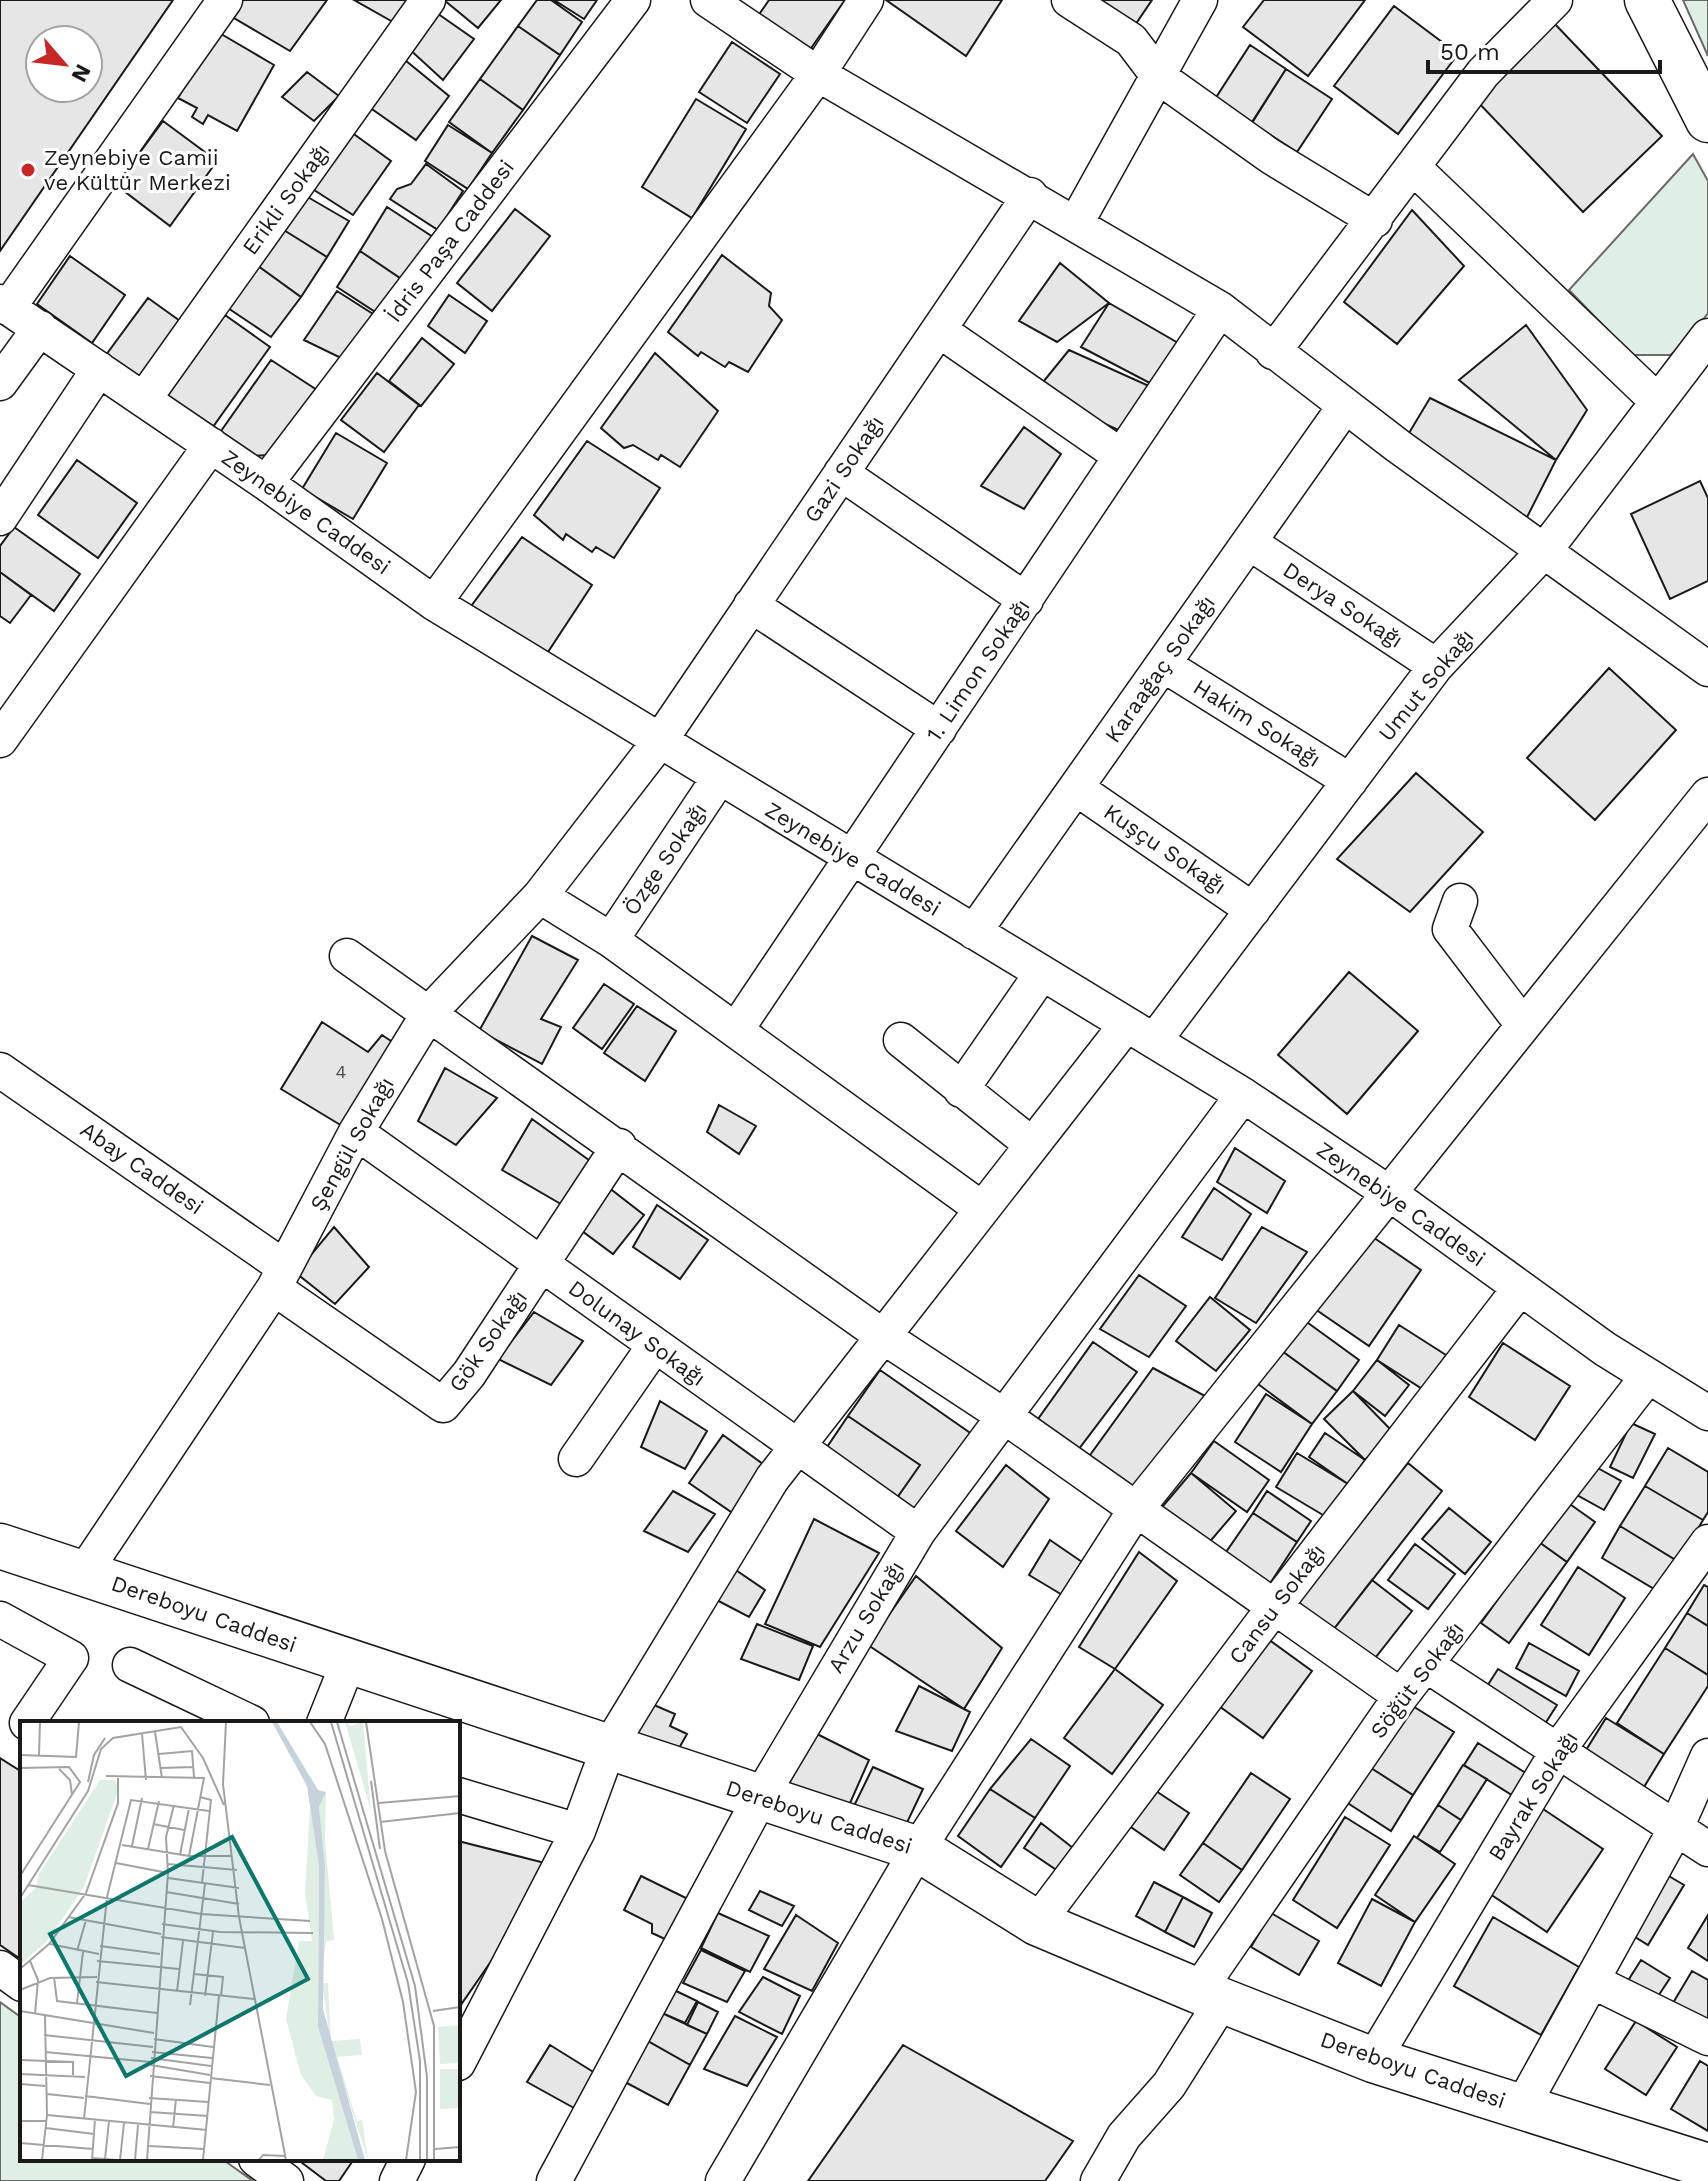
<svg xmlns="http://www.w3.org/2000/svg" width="1708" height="2181" font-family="'Work Sans',sans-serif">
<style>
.green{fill:#e0efe3;stroke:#6a6a6a;stroke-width:2}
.building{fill:#e6e6e6;stroke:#1a1a1a;stroke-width:2;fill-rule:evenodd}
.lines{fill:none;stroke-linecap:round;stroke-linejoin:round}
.minor-casing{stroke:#1a1a1a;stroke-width:37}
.major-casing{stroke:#1a1a1a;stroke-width:47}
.minor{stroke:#fff;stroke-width:34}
.major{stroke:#fff;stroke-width:44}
.poi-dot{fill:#c62828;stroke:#fff;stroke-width:3}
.labels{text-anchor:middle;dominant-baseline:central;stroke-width:6;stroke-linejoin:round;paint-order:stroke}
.number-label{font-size:18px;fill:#4d4d4d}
.poi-label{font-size:22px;fill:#1a1a1a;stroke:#fff;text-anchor:start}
.street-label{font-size:22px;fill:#1a1a1a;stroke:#fff}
.inset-road{fill:none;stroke:#a3a3a3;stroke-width:2}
.view{fill:#0f766e;fill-opacity:0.15;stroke:#0f766e;stroke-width:4}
.inset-edge{fill:none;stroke:#1a1a1a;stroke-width:4}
</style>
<rect width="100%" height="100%" fill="#fff"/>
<path class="green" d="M1683,0H1708V56Z
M1693,154L1708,181V313L1685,344L1670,355H1632L1569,290Z
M0,2002L22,2018V2159H222L253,2181H0Z"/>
<path class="building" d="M0,0H173L0,251ZM40,40H88V88H40Z
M236,0H327L290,51L227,14Z
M354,0H407L393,22Z
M444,0H501L478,28Z
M537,0H551L582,22L560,55L518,26Z
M554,0H597L584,19Z
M769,0H845L809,51L758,16Z
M886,0H1002L966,56Z
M1079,0H1152L1129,34Z
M1264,0H1365L1308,76L1243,27Z
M1394,6L1458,54L1398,134L1334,86Z
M434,11L474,39L443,80L407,47Z
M1553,22L1662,136L1583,212L1474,98Z
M518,26L560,55L523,110L480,79Z
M216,31L274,65L237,131L208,115L203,124L192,117L197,108L178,98Z
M732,42L780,74L747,123L699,92Z
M1250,45L1286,69L1252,122L1215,99Z
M400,56L449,96L416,140L369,107Z
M1286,69L1332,99L1297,152L1252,123Z
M307,72L339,96L314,121L282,97Z
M480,79L523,110L492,153L449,122Z
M696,99L746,129L692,218L642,187Z
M163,121L217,161L170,226L116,185Z
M448,125L492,153L468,189L425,161Z
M351,132L391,161L353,215L311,188Z
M426,164L463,191L438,230L390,199L397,189L411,184Z
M299,192L349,221L327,257L279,227Z
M387,207L433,237L403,280L360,251Z
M515,209L550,236L492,311L457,283Z
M1412,210L1464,266L1397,344L1344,302Z
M279,227L327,257L301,297L254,263Z
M360,251L403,280L380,315L337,287Z
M722,255L771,293L769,306L782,320L748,372L729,362L725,367L701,352L698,356L668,332Z
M70,256L125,295L92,343L37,304Z
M254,263L301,297L271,337L219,302Z
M1060,263L1109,303L1057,342L1019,321Z
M337,291L373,314L343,359L304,340Z
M449,295L487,321L465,353L428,326Z
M148,298L187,326L142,388L103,359Z
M1109,303L1192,351L1165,391L1081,347Z
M225,315L270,347L210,431L165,399Z
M1526,325L1587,410L1556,460L1459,380Z
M422,338L454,364L421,406L389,381Z
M1069,350L1149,386L1127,434L1035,392Z
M655,353L718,411L680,467L661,455L658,460L633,445L624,448L601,428Z
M271,360L317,390L271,455L251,456L221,431Z
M377,373L419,405L384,452L341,420Z
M1430,398L1556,460L1522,527L1406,438Z
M1024,427L1061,454L1024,509L981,486Z
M336,433L387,463L353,519L302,489Z
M587,441L660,488L614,558L596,547L592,552L566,534L563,540L534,515Z
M77,460L137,503L98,558L38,515Z
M1700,481L1708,498V581L1670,599L1631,514Z
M14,527L80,574L54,611L0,572V546Z
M522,537L592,585L544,658L469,609Z
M0,572L31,595L10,623L0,616Z
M1609,668L1676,730L1595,820L1527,758Z
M1416,773L1483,832L1410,912L1337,859Z
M532,936L578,960L541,1019L561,1027L542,1064L479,1031Z
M1349,972L1418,1031L1347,1114L1278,1055Z
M604,984L634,1004L602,1049L573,1028Z
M637,1006L676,1031L645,1081L604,1053Z
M322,1022L368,1052L382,1035L403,1049L352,1132L281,1089Z
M445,1068L497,1098L456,1145L418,1121Z
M719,1105L756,1126L739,1154L707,1132Z
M532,1119L593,1163L566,1207L502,1170Z
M1235,1148L1285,1181L1267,1213L1217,1182Z
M608,1187L644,1215L613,1254L578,1228Z
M1214,1188L1251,1214L1222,1260L1182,1237Z
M657,1205L708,1240L680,1279L633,1247Z
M334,1227L369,1267L335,1304L296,1273Z
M1262,1227L1307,1252L1256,1323L1215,1298Z
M1367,1233L1421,1270L1369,1346L1315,1309Z
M1139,1275L1186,1306L1149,1357L1100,1329Z
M1210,1297L1250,1330L1216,1371L1176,1341Z
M534,1312L583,1341L551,1385L498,1359Z
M1304,1320L1359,1360L1337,1391L1282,1351Z
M1399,1325L1446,1355L1424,1390L1377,1360Z
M1093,1342L1137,1372L1069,1462L1028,1433Z
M1503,1343L1570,1386L1535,1440L1469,1397Z
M1282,1351L1337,1391L1312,1424L1258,1384Z
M1377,1360L1409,1385L1385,1416L1353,1391Z
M1153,1368L1207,1397L1133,1492L1085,1462Z
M880,1370L976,1437L917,1522L892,1505L920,1465L848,1416Z
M1353,1391L1393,1432L1365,1460L1324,1419Z
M1266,1394L1312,1424L1281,1472L1235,1442Z
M660,1401L707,1431L685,1469L641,1447Z
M848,1416L920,1465L892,1505L821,1456Z
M1631,1423L1655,1434L1633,1478L1610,1467Z
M1325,1433L1365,1460L1348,1484L1309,1457Z
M723,1435L770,1469L737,1516L689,1483Z
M1214,1441L1269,1480L1247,1512L1191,1473Z
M1668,1448L1708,1472V1512L1703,1520L1645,1486Z
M1297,1453L1348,1484L1328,1518L1276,1487Z
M1408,1463L1442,1491L1333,1630L1298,1602Z
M1006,1465L1049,1499L1003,1567L956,1531Z
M1594,1466L1621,1481L1604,1510L1577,1495Z
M1191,1473L1236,1511L1201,1552L1157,1513Z
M1645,1486L1703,1520L1679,1562L1620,1526Z
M673,1491L715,1514L688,1552L644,1531Z
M1267,1491L1311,1521L1297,1542L1253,1513Z
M1567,1502L1595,1522L1567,1562L1539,1542Z
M1449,1508L1491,1542L1465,1574L1422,1539Z
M1253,1513L1297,1542L1269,1585L1224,1555Z
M814,1519L879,1553L820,1647L765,1624Z
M1620,1526L1679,1562L1661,1593L1602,1558Z
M1050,1540L1085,1564L1064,1596L1029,1575Z
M1539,1542L1567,1562L1509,1643L1481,1623Z
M1415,1544L1455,1574L1428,1609L1388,1580Z
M1139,1552L1177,1581L1115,1669L1079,1647Z
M727,1564L765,1590L749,1617L709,1596Z
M1578,1567L1625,1598L1589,1655L1541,1625Z
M916,1576L1002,1648L964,1709L868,1645Z
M1372,1580L1412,1611L1372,1662L1333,1630Z
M1704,1585L1708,1587V1626L1687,1613Z
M1687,1613L1708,1626V1675L1665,1648Z
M757,1624L813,1646L799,1680L741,1659Z
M1268,1639L1312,1671L1263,1738L1219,1706Z
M1529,1643L1579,1671L1566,1696L1516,1668Z
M1665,1648L1708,1675V1686L1664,1754L1617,1723Z
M1115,1669L1163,1705L1112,1774L1064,1738Z
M1498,1669L1557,1705L1543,1727L1484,1691Z
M919,1686L970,1712L952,1751L896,1731Z
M647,1702L675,1714L670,1726L687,1734L673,1759L627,1740Z
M1408,1703L1454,1732L1413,1795L1368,1766Z
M1606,1718L1664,1754L1641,1792L1583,1755Z
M817,1734L869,1760L847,1810L789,1783Z
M1031,1739L1070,1766L1035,1818L990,1789Z
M1478,1743L1529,1775L1515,1797L1464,1765Z
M0,1758L22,1772V1960L0,1945Z
M1463,1765L1487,1779L1461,1820L1438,1805Z
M1368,1766L1413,1795L1391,1831L1346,1802Z
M873,1767L923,1789L902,1833L852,1810Z
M1251,1773L1290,1799L1242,1870L1203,1843Z
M1150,1787L1189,1813L1164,1850L1125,1823Z
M990,1789L1035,1818L1001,1867L958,1836Z
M1438,1805L1461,1820L1440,1852L1417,1838Z
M1537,1805L1603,1849L1547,1932L1481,1888Z
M1345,1817L1390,1845L1337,1928L1293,1900Z
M1041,1823L1073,1848L1058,1871L1024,1848Z
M1414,1836L1455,1864L1415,1922L1375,1895Z
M458,1841L557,1866L458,2009Z
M1203,1843L1242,1870L1219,1902L1180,1875Z
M1662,1872L1684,1885L1648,1945L1627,1932Z
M641,1876L688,1899L667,1940L652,1933V1924L624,1910Z
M1154,1882L1183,1897L1165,1932L1136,1916Z
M760,1891L794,1906L782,1926L749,1910Z
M1183,1897L1212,1913L1194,1947L1165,1932Z
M1372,1899L1415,1922L1381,1986L1338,1963Z
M718,1913L769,1936L750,1972L701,1948Z
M1271,1913L1319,1941L1299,1975L1251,1947Z
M796,1915L838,1943L812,1991L764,1969Z
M1708,1915V1961L1688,1948Z
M1493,1917L1579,1967L1541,2035L1454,1986Z
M701,1950L745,1971L727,2002L683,1983Z
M1641,1960L1670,1978L1653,2004L1624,1987Z
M1692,1971L1708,1980V2024L1670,2008Z
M763,1977L800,1996L782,2034L739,2012Z
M674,1990L697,2001L685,2023L662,2013Z
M698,2002L718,2012L707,2034L687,2025Z
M662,2013L707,2034L690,2065L648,2041Z
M735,2016L777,2037L747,2086L704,2069Z
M1636,2021L1677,2047L1646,2095L1605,2069Z
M648,2041L690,2065L668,2105L625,2082Z
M550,2045L595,2073L574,2108L527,2082Z
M903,2045L1073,2141L1045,2181H808Z
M1700,2061L1708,2066V2131L1671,2109Z
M297,2159H354L339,2181H326Z"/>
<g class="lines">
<g class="minor-casing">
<path id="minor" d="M708,0L818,74L1220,309L1398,446L1708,669
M1069,0L1131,40L1159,77L1270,156L1375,220
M1414,168L1656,400
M1076,223L1200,0
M0,302L266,483L434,603L1243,1095L1389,1193L1605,1349L1708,1413
M8,308L225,0
M939,330L1121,456
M1273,352L1483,73L1555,0
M0,383L40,328
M144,399L428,0
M841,473L1026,600
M266,483L633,0
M0,518L99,369
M1250,543L1436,666
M434,603L818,74L866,0
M751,605L939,729
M1164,665L1350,781
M0,740L211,445
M1076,788L1253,910
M540,896L611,940L982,1209
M1460,901L1450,929L1523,1025
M974,932L1345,406
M611,940L719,778
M347,956L884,1337L1004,1416L1401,1696
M736,1030L1220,309
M901,1040L1031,1144
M1154,1041L1436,666L1545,550L1708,336
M0,1070L284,1267
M961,1090L1042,973
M356,1132L918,1532
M274,1288L443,1405L469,1374L619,1146
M576,1459L655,1345
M83,1574L274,1288L356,1132L429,1013L540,896L659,742L1030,195
M0,1619L71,1658L27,1723
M130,1665L252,1723
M1428,1666L1708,1849
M324,1723L348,1663
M458,1795L578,1831
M1037,1923L1275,1606L1520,1288
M0,1968L22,1984
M1592,1981L1708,2038
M1198,1991L1401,1696L1648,1376
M1373,2060L1559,1749L1708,1542
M458,2063L578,1831L608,1749L772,1479L1126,1025
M1522,2107L1676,1828L1708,1756
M256,2159L286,2181
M397,2181L408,2159
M554,2181L760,1798L918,1532L1243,1095
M723,2181L918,1849L1136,1509L1708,795
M1098,2181L1124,2136L1169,2085L1222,2001"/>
</g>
<g class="major-casing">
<path id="major" d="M1647,0L1708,120
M0,1546L918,1849L1037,1923L1198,1991L1373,2060L1708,2166"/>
</g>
<use href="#minor" class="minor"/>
<use href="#major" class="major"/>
</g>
<circle class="poi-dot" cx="28" cy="170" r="8"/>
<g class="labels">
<g class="number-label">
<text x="341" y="1071">4</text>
</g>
<g class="poi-label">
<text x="44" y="157">Zeynebiye Camii<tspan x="44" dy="25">ve Kültür Merkezi</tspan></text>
</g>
<g class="street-label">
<text transform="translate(286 199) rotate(-54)">Erikli Sokağı</text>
<text transform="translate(450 241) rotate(-53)">İdris Paşa Caddesi</text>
<text transform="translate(844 469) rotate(-56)">Gazi Sokağı</text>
<text transform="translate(306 512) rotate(35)">Zeynebiye Caddesi</text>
<text transform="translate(1343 605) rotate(33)">Derya Sokağı</text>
<text transform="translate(1160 669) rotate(-55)">Karaağaç Sokağı</text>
<text transform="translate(978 670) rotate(-56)">1. Limon Sokağı</text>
<text transform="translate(1426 685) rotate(-51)">Umut Sokağı</text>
<text transform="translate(1257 723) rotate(32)">Hakim Sokağı</text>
<text transform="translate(1165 849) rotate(34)">Kuşçu Sokağı</text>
<text transform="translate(665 859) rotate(-56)">Özge Sokağı</text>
<text transform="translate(853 859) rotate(31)">Zeynebiye Caddesi</text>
<text transform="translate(352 1144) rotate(-61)">Şengül Sokağı</text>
<text transform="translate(142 1168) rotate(35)">Abay Caddesi</text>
<text transform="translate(1401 1204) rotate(35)">Zeynebiye Caddesi</text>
<text transform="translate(637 1333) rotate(36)">Dolunay Sokağı</text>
<text transform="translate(488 1341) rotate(-55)">Gök Sokağı</text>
<text transform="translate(1277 1604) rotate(-53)">Cansu Sokağı</text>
<text transform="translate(204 1614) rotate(19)">Dereboyu Caddesi</text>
<text transform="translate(866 1617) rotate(-59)">Arzu Sokağı</text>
<text transform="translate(1417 1680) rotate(-53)">Söğüt Sokağı</text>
<text transform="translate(1533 1796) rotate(-58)">Bayrak Sokağı</text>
<text transform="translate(819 1817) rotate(18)">Dereboyu Caddesi</text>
<text transform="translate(1413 2070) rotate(19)">Dereboyu Caddesi</text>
</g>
</g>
<g transform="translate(20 1721)">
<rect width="440" height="440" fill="#fff"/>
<path d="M325,1L331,5L343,1L351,90ZM80,59H95L99,67L64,166L27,220L0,244V182L16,167L19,153ZM306,71L305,119L314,219L306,220L303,244L305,144L299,86ZM290,86L299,146L298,306L338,439H303L314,398L312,379L296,375L281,354L266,298L279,220H292L285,172ZM302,262H308L311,320L340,318L342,334L317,336L337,400L342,399L348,439L311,325ZM440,304V342L420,343L418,306ZM420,348H440V387L420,388Z" fill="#e0efe3"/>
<path d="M252,1H257L298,69L306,71L299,86L305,144L303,288L345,439H338L298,306L299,146L287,65Z" fill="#c6d2dc"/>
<path class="inset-road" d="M206,1L203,63L219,196L266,439M290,1L305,23L362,198L383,281L396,371L386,439M311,1L388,262L400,340V439M317,1L395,265L407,356V439M346,1L365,130L414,305V439M135,11L142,57M122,13L126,59M139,33L172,30L174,56M0,34L56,36L59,1M19,34L20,1M0,47L49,46L60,61L0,155M141,47L173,46M39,48L50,59L52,74M86,55L184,57L169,135M351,60L360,128M68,61L74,34L85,17M180,76L191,79L182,162M359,82L440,75M360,101L440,92M133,103L164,109M102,124L169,135H212M112,125L122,77M128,128L139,80M160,134L169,87M96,142L148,152M148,143L217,149M148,157L219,167M8,164L181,193L290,200M146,171L219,183M0,177L68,70L81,28L93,17L161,6L183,37L204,84M48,196L141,213M142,203L200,211L293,212M141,216L225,227M30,223L79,233M80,225L140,233M57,230L66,199M10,240L18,259L15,293M77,240L159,248M0,248L29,223L66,172L98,82V57M174,253L203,256L201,275M34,256L37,280L137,292M76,261L234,278M0,269L30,257L77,256M157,270L163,220M185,275L193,211M57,282L63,231M170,284L185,163M0,290L134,312M413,290L440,286M24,314L133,326M134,318L193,326M25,331L131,341M132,331L192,337M131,337L191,345M0,339L53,341V354M131,344L190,354M0,353L65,356M130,355L190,362M190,357L250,364M0,363L25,365M27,373L64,377M65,375L130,383M129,377L188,381M130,391L188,395M27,394L187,409M64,398L87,176L111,79L189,90M0,400H27M26,407L74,413M153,407L156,378M0,422L73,428M129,425L184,428M415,428L440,426M72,437L96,439M85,438L89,400M22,439L27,394L25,295M72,439L75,398M100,439L104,402M115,439L118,404M127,439L148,152L146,116L154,84M183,439L199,275M239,439L243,434L265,435"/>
<path class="view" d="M212,116L288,258L106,355L30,213Z"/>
<rect width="440" height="440" class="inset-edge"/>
</g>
<g transform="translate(64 64) rotate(118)"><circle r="38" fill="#ffffff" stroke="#a3a3a3" stroke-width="2"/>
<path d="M0-6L14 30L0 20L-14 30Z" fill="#c62828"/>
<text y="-12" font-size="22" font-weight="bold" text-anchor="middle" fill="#1a1a1a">N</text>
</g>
<path d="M1428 60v12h232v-12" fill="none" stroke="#1a1a1a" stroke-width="4"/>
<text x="1440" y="60" font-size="24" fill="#1a1a1a" stroke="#ffffff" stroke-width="6" paint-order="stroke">50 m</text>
</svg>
